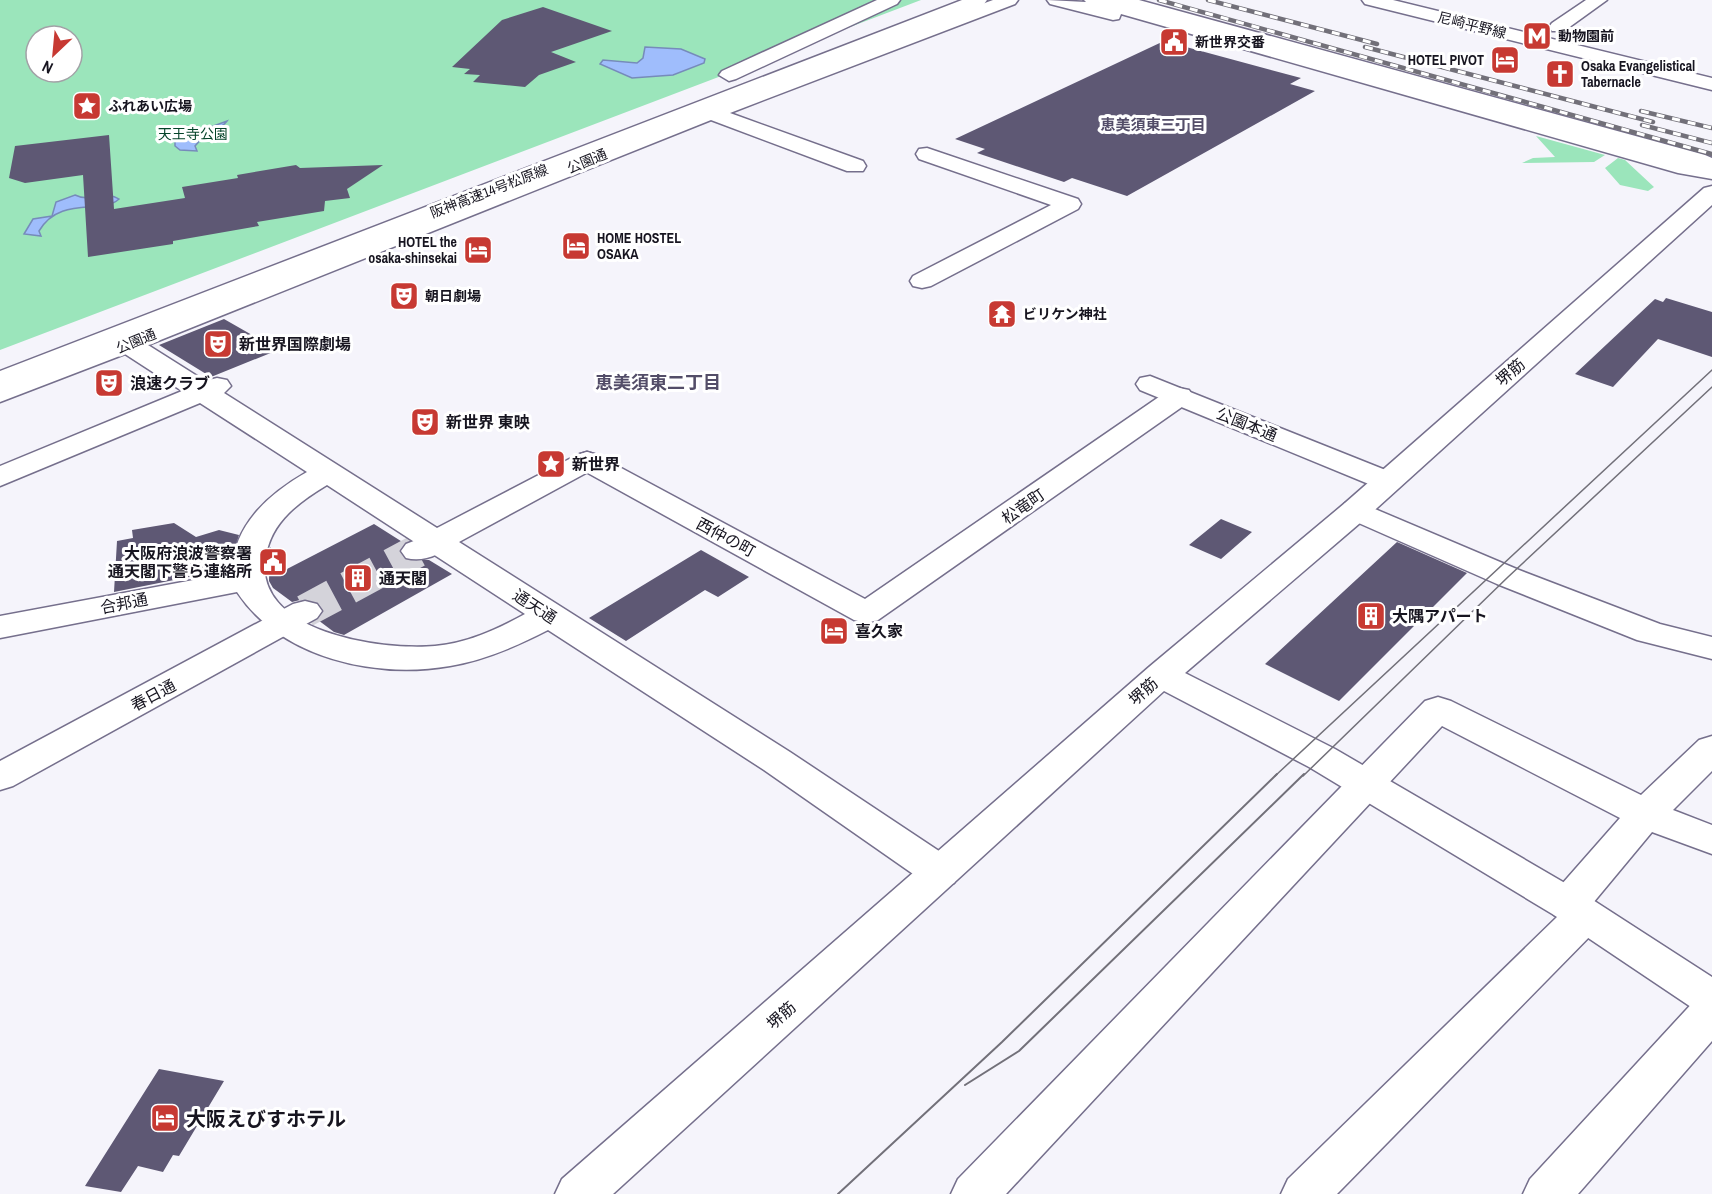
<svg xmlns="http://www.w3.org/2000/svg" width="1712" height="1194" font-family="'Archivo Narrow','Noto Sans JP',sans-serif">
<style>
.green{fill:#9be5bb;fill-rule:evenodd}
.water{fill:#9fbdfc;stroke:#768bba;stroke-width:1.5}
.building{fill:#5e5874}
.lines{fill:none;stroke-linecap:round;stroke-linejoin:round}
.tertiary-tunnel{stroke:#d4d3da;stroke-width:33;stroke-dasharray:33 16;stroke-linecap:butt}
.minor-casing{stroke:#756f8c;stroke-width:3}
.tertiary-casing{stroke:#756f8c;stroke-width:3}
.motorway-casing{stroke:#756f8c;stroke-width:3}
.minor{fill:#fff;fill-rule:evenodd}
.tertiary{fill:#fff;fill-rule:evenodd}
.motorway{fill:#fff;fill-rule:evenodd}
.tram-far1{stroke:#727079;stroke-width:1.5}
.tram{stroke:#727079;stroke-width:2}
.rail-casing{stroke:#727079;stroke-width:4.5}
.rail{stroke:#fff;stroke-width:3;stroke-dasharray:8;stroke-linecap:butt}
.labels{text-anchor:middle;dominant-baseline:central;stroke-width:6;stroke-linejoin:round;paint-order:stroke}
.far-street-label{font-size:14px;fill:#171520;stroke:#fff}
.far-poi-label{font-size:14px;font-weight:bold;fill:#171520;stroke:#fff;text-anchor:start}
.far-park-label{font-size:14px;fill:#044329;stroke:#fff}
.far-neighbourhood-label{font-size:15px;font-weight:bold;fill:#534d68;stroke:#fff}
.poi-label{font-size:16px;font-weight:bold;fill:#171520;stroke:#fff;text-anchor:start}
.street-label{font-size:16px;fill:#171520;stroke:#fff}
.neighbourhood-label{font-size:18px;font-weight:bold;fill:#534d68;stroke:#fff}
.near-poi-label{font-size:20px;font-weight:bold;fill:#171520;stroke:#fff;text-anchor:start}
</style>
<rect width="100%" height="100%" fill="#f5f4fb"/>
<path class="green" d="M0,0H921L0,350ZM36,36H72V72H36Z
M1536,136L1605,155L1594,162L1522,163L1533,158L1555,157Z
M1618,158L1625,160L1654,187L1648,191L1620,185L1605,168Z"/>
<path class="water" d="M645,47L681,49L705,59L704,63L673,75L632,78L600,64L603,60L637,63L643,58Z
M227,121C220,131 207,131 195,146L197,151L180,150L175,146V140Z
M75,195C91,203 106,190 119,199C102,215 60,195 39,231L41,236L24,234L33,219L52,216L56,202Z"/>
<path class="building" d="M543,7L612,31L551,52L576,62L539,75L525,87L473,82L480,75L464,74L470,69L452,67L502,20Z
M1164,41L1301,78L1290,84L1315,91L1127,196L1072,178L1064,182L977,153L985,149L955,139Z
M109,135L114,209L185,198L182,187L238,178L237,175L296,165L300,168L383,165L347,189L350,198L325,201L324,211L257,222L259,226L173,241V244L88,257L83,175L25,183L9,178L15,146Z
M1666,298L1712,312V357L1658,339L1613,387L1575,374L1655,299L1663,302Z
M224,319L278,350L211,377L159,345Z
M1221,519L1252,532L1221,559L1189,545Z
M174,523L196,537L219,530L239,535L229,569L114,592L117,541L133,538L132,530Z
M374,524L404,543L399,551L404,559L429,560L452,574L344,635L334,632L318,620L324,611L318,602L304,599L292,602L273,588L269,581L270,547L287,569Z
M1397,542L1467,573L1339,701L1265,664Z
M701,550L749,577L718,597L705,590L626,641L589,618Z
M159,1069L224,1081L179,1156L173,1155L163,1172L138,1166L121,1192L85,1186Z"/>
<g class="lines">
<path class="tertiary-tunnel" d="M305,611L417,551"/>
<g class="minor-casing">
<path id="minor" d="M993,0H1018L1015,4L730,113L863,161L866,166L863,171H847L711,120L148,345L205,381L217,378L227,380L231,386L224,393L437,528L577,455L587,452L597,455L602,461L597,467L459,542L790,752L954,861L960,872L954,883L940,887L926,883L764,770L548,630C517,646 485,660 450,666C374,679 281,658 237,592L0,638V616L231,573C234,525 267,495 307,472L200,403L0,486V466L182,391L125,354L0,402V384L805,69ZM327,485L525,614C496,630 467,643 435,646C381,651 250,632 266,555C272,521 299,502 327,485Z
M1047,0L1086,2L1084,0H1113L1688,162L1712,165V179L1678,173L1121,14L1119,19L1113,20L1050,4Z
M1586,0H1607L1564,31H1552L1549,27L1552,23Z
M927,148L1078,199L1081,204L1078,209L931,286L922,288L913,286L910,281L913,276L1051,205L919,159L916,154L919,149Z
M1150,376L1398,475L1402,481L1398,487L1387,490L1376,487L1140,390L1136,384L1140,378Z
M1356,501L1519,570L1660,624L1712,637V659L1637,640L1497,584L1345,517L1341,510L1345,503Z
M1438,697L1451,701L1641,795L1699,740L1712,736V771L1673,810L1712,825V854L1652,832L1593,903L1599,905L1605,916L1599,927L1337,1194H1281L1288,1179L1558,916L1554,915L1548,904L1554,893L1620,818L1442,726L1006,1194H951L958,1179L1425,701Z
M1712,993V1041L1578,1194H1523L1530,1179L1697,998Z"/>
</g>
<g class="tertiary-casing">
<path id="tertiary" d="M1110,0H1139L1705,155L1712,158V173L1113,4Z
M1362,0H1393L1712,78V90L1365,4Z
M1712,186V205L1367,517L1185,673L1335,749L1582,893L1712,977V1017L1697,1011L1554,915L1309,767L1164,691L613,1194H555L562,1179L1149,667L1345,503L1704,188Z
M1179,388L1189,390L1193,396L1189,402L878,620L866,623L854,620L577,467L572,461L577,455L587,452L597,455L865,599L1169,390Z
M437,532L448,534L453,541C443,556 422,562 406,558L401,551L406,544Z
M305,601L317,604L322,611L317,618L13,786L0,790V761L293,604Z"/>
</g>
<g class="motorway-casing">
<path id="motorway" d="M877,0H900L897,4L736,79L729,81L719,75L722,71Z
M962,0H987L984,4L0,389V371Z"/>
</g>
<use href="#minor" class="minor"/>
<use href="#tertiary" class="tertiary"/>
<use href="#motorway" class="motorway"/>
<path class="tram-far1" d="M1275,776L1712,370
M1303,776L1508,577L1712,387"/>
<path class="tram" d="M965,1085L1019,1051L1304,774
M838,1194L1002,1042L1277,774"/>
<g class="rail-casing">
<path id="rail" d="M1159,0L1712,154
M1208,0L1377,44
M1365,47L1653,122
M1641,111L1712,128
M1642,125L1712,143"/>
</g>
<use href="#rail" class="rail"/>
</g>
<defs>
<g id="metro-square" transform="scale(1.5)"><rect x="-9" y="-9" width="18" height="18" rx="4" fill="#c73932" stroke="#fff"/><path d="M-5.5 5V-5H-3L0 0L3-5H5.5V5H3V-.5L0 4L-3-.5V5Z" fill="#fff"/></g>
<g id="civic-square" transform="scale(1.5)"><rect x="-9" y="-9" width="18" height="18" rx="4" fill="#c73932" stroke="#fff"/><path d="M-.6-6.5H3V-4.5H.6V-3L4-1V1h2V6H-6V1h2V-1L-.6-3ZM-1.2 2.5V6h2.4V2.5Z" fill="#fff"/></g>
<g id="hotel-square" transform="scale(1.5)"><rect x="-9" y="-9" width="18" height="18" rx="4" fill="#c73932" stroke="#fff"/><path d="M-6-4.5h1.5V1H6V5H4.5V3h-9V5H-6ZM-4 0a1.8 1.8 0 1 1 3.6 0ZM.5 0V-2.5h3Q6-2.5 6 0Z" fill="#fff"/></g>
<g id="church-square" transform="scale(1.5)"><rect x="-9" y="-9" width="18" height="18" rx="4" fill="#c73932" stroke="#fff"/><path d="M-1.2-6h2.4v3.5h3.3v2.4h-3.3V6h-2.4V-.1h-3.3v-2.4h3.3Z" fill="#fff"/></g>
<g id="sight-square" transform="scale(1.5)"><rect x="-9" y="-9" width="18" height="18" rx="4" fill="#c73932" stroke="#fff"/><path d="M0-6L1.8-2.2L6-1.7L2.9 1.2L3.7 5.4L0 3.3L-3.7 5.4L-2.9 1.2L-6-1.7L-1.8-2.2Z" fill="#fff"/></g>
<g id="theatre-square" transform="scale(1.5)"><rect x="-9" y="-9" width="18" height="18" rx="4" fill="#c73932" stroke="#fff"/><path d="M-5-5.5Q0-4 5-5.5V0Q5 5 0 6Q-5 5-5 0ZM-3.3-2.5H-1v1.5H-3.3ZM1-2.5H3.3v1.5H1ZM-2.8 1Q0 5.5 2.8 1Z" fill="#fff"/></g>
<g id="temple-square" transform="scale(1.5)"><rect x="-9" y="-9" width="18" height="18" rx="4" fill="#c73932" stroke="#fff"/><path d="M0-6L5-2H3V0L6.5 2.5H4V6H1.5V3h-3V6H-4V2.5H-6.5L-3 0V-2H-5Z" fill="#fff"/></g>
<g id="building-square" transform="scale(1.5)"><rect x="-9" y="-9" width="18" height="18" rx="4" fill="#c73932" stroke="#fff"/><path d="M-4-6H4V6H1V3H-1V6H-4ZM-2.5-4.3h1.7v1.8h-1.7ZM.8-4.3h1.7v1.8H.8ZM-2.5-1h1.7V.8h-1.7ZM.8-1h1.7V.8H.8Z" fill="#fff"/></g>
</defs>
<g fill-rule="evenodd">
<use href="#metro-square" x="1537" y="36"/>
<use href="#civic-square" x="1174" y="42"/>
<use href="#hotel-square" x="1505" y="60"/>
<use href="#church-square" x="1560" y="74"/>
<use href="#sight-square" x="87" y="106"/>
<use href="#hotel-square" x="576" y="246"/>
<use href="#hotel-square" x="478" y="250"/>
<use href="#theatre-square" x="404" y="296"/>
<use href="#temple-square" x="1002" y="314"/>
<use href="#theatre-square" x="218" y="344"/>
<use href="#theatre-square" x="109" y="383"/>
<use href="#theatre-square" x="425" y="422"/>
<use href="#sight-square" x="551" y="464"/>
<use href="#civic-square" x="273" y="562"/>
<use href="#building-square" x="358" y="578"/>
<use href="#building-square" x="1371" y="616"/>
<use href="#hotel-square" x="834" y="631"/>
<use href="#hotel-square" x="165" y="1118"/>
</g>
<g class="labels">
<g class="far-street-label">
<text transform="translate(1472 25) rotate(14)">尼崎平野線</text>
<text transform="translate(587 161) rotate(-22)">公園通</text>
<text transform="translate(489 191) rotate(-21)">阪神高速14号松原線</text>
<text transform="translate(136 341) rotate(-22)">公園通</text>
</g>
<g class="far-poi-label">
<text x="1558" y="36">動物園前</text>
<text x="1195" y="42">新世界交番</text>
<text x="1484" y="60" text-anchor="end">HOTEL PIVOT</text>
<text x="1581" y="66">Osaka Evangelistical<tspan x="1581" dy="16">Tabernacle</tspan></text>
<text x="108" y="106">ふれあい広場</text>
<text x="597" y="238">HOME HOSTEL<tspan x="597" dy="16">OSAKA</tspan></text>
<text x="457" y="242" text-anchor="end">HOTEL the<tspan x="457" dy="16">osaka-shinsekai</tspan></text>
<text x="425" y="296">朝日劇場</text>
<text x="1023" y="314">ビリケン神社</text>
</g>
<g class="far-park-label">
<text x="193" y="134">天王寺公園</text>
</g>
<g class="far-neighbourhood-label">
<text x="1153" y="124">恵美須東三丁目</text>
</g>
<g class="poi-label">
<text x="239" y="344">新世界国際劇場</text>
<text x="130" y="383">浪速クラブ</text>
<text x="446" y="422">新世界 東映</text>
<text x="572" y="464">新世界</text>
<text x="252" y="553" text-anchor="end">大阪府浪波警察署<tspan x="252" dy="18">通天閣下警ら連絡所</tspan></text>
<text x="379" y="578">通天閣</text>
<text x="1392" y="616">大隅アパート</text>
<text x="855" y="631">喜久家</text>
</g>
<g class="street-label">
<text transform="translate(1510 372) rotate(-41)">堺筋</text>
<text transform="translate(1247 424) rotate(22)">公園本通</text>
<text transform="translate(1023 506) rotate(-35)">松竜町</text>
<text transform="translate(726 537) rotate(28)">西仲の町</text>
<text transform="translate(124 603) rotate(-11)">合邦通</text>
<text transform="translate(535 606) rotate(33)">通天通</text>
<text transform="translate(1143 691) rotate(-42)">堺筋</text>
<text transform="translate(153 695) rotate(-28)">春日通</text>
<text transform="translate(781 1015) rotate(-42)">堺筋</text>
</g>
<g class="neighbourhood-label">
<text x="658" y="382">恵美須東二丁目</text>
</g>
<g class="near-poi-label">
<text x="186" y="1118">大阪えびすホテル</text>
</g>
</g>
<g transform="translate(54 54) rotate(206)"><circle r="28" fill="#ffffff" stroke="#a2a1a6" stroke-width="1.5"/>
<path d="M0-4.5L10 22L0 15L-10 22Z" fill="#c73932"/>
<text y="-9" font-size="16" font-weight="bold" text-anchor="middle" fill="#171520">N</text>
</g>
</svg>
